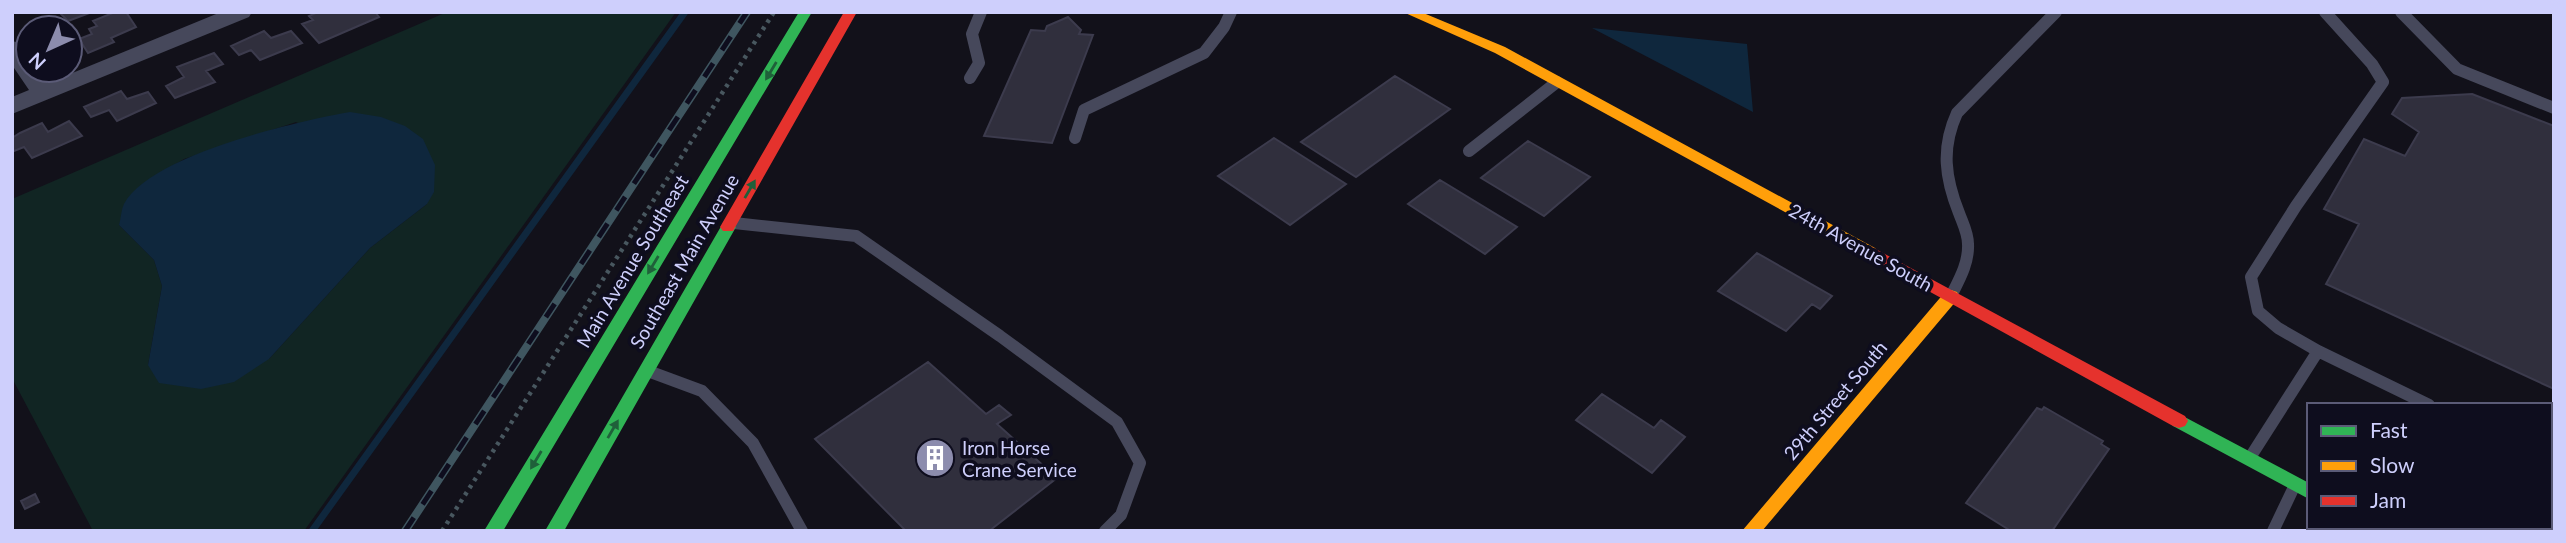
<svg xmlns="http://www.w3.org/2000/svg" width="2566" height="543" font-family="Lato,sans-serif">
<style>
.green{fill:#112523;fill-rule:evenodd}
.water{fill:#0f273d}
.lines{fill:none;stroke-linecap:round;stroke-linejoin:round}
.stream{stroke:#0f273d;stroke-width:7}
.building{fill:#302f3d;stroke:#3c3b4d;stroke-width:2}
.path{stroke:#48575f;stroke-width:4.5;stroke-dasharray:3.5 5;stroke-linecap:butt}
.lane{stroke:#46485b;stroke-width:12}
.street{fill:#46485b;fill-rule:evenodd}
.fast{fill:#30b455;fill-rule:evenodd}
.slow{fill:#ff9f0a;fill-rule:evenodd}
.jam{fill:#e5322d;fill-rule:evenodd}
.rail-casing{stroke:#3f5660;stroke-width:8}
.rail{stroke:#0e0d1e;stroke-width:5;stroke-dasharray:16;stroke-linecap:butt}
.oneway{fill:#1f603a}
.labels{text-anchor:middle;dominant-baseline:central;stroke-width:7;stroke-linejoin:round;paint-order:stroke}
.street-label{font-size:19px;fill:#cecffc;stroke:#0e0d1e}
.poi-label{font-size:19px;fill:#cecffc;stroke:#0e0d1e;text-anchor:start}
</style>
<rect width="100%" height="100%" fill="#12111a"/>
<path class="green" d="M447,12H676L304,531H93L12,378V199ZM296,122L427,204L370,248L269,359L148,365L162,286L154,260L119,225L143,184L184,159Z"/>
<path class="water" d="M1592,28L1747,44L1753,112Z
M350,112L381,117L405,126L423,139L435,165L434,192L427,204L370,248L269,359L234,382L201,389L159,383L148,365L162,286L154,260L119,225C121,219 121,210 124,204C150,155 298,121 350,112Z"/>
<g class="lines">
<path class="stream" d="M312,531L685,12"/>
</g>
<path class="building" d="M59,12H92L68,21Z
M115,12H126L136,27L111,38L114,42L88,53L79,39L92,34L89,29L97,26L93,21Z
M318,12H375L379,17L319,43L302,24L313,20L309,16Z
M1068,17L1081,30L1079,34L1093,35L1052,143L984,136L1031,30L1045,31L1047,26Z
M264,31L271,38L291,31L302,43L260,60L251,50L239,55L231,46Z
M214,53L223,64L206,71L215,82L175,98L166,86L184,77L177,67Z
M1395,76L1450,109L1356,177L1301,142Z
M121,91L127,99L148,92L156,103L117,121L109,110L91,117L84,107Z
M2472,94L2554,126V389L2326,284L2359,224L2324,209L2364,139L2405,156L2419,132L2392,114L2402,98Z
M69,121L82,136L32,158L24,147L14,151L12,148V138L20,133L42,123L48,132Z
M1274,138L1346,184L1290,225L1218,176Z
M1528,141L1590,177L1544,216L1481,178Z
M1440,180L1517,227L1485,254L1408,204Z
M1757,253L1832,296L1820,309L1812,304L1786,331L1718,291Z
M928,362L986,414L999,405L1011,415L997,424L1057,478L989,531H906L815,439Z
M1602,394L1654,428L1661,420L1685,437L1652,473L1576,420Z
M2044,407L2103,441L2101,444L2109,449L2052,531H2011L1966,503L2037,408L2042,410Z
M35,494L39,502L25,509L21,501Z"/>
<g class="lines">
<path class="path" d="M442,531L774,12"/>
<path class="lane" d="M2401,12L2457,69L2554,108
M970,78L979,63L972,34L981,12
M1075,138L1084,110L1204,53L1224,27L1231,12
M1469,151L1557,82
M734,223L856,236L1000,336L1117,422L1140,463L1121,515L1105,531
M1951,296C1959,280 1969,263 1968,244C1968,233 1963,224 1959,213C1945,178 1941,148 1957,113L2056,12
M2318,351L2278,328L2258,311L2251,277L2296,206L2383,82L2372,64L2325,12
M648,371L702,391L753,443L802,531
M2251,456L2318,351L2429,405
M2550,464L2554,466
M2273,531L2294,487"/>
<path class="street" d="M221,12H252L249,17L12,114V97L29,90L12,65V41L20,43L28,55V70H39L48,83Z
M2360,527H2395L2396,531H2361Z"/>
<path class="fast" d="M799,12H812L503,531H484Z
M728,222L736,227L564,531H545L723,223Z
M2179,414L2309,483V499L2173,426L2170,421L2173,416Z"/>
<path class="slow" d="M1403,12H1421L1505,47L1875,248L1878,252L1875,256H1865L1495,53Z
M1951,290L1957,292L1959,296L1957,300L1762,531H1742L1945,292Z"/>
<path class="jam" d="M844,12H857L733,231H723L720,227Z
M1870,246L2185,416L2188,421L2185,426L2179,428L2173,426L1865,256L1862,252L1865,248Z"/>
<g class="rail-casing">
<path id="rail" d="M405,531L747,12"/>
</g>
<use href="#rail" class="rail"/>
</g>
<defs><path id="oneway-solid" d="M-6-.8H1V-3.2L6.5 0L1 3.2V.8H-6Z" transform="scale(1.75)"/></defs>
<g class="oneway">
<use href="#oneway-solid" transform="translate(771 71) rotate(121)"/>
<use href="#oneway-solid" transform="translate(750 189) rotate(-60)"/>
<use href="#oneway-solid" transform="translate(653 265) rotate(121)"/>
<use href="#oneway-solid" transform="translate(613 429) rotate(-60)"/>
<use href="#oneway-solid" transform="translate(536 460) rotate(121)"/>
</g>
<defs>
<g id="building-disc" transform="scale(2.0125)"><circle r="9.5" fill="#8c8cad" stroke="#0e0d1e"/><path d="M-4-6H4V6H1V3H-1V6H-4ZM-2.5-4.3h1.7v1.8h-1.7ZM.8-4.3h1.7v1.8H.8ZM-2.5-1h1.7V.8h-1.7ZM.8-1h1.7V.8H.8Z" fill="#fff"/></g>
</defs>
<g fill-rule="evenodd">
<use href="#building-disc" x="935" y="458"/>
</g>
<g class="labels">
<g class="street-label">
<text transform="translate(1861 247) rotate(29)">24th Avenue South</text>
<text transform="translate(632 261) rotate(-59)">Main Avenue Southeast</text>
<text transform="translate(684 261) rotate(-60)">Southeast Main Avenue</text>
<text transform="translate(1835 400) rotate(-50)">29th Street South</text>
</g>
<g class="poi-label">
<text x="962" y="447">Iron Horse<tspan x="962" dy="22">Crane Service</tspan></text>
</g>
</g>
<rect width="2566" height="543" fill="none" stroke="#cecffc" stroke-width="28"/>
<rect x="2307" y="403" width="245" height="126" fill="#0e0d1e" stroke="#5b5b77" stroke-width="2"/>
<rect x="2321" y="426" width="35" height="10" fill="#30b455" stroke="#5b5b77" stroke-width="2"/>
<text x="2370" y="438" font-size="21" fill="#cecffc">Fast</text>
<rect x="2321" y="461" width="35" height="10" fill="#ff9f0a" stroke="#5b5b77" stroke-width="2"/>
<text x="2370" y="473" font-size="21" fill="#cecffc">Slow</text>
<rect x="2321" y="496" width="35" height="10" fill="#e5322d" stroke="#5b5b77" stroke-width="2"/>
<text x="2370" y="508" font-size="21" fill="#cecffc">Jam</text>
<g transform="translate(49 49) rotate(224)"><circle r="33" fill="#0e0d1e" stroke="#5b5b77" stroke-width="2"/>
<path d="M0-5L12 26L0 18L-12 26Z" fill="#8c8cad"/>
<text y="-10" font-size="19" font-weight="bold" text-anchor="middle" fill="#cecffc">N</text>
</g>
</svg>
